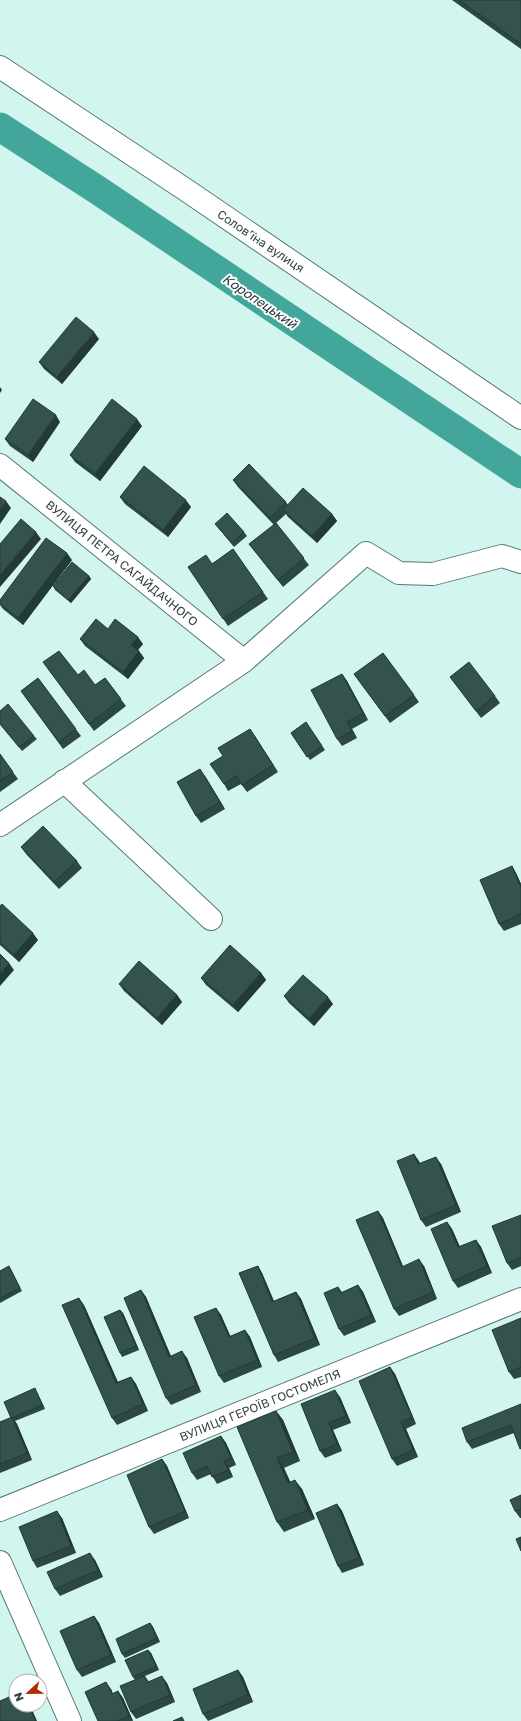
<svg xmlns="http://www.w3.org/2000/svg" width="521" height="1721" font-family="'Golos Text',sans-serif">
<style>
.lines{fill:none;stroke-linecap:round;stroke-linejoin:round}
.canal{stroke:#42a79a;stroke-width:29}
.minor-casing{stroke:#587873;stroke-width:24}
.minor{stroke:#fff;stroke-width:22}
.wall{fill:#2d4744}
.shaded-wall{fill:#243a37}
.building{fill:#34534f;stroke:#243a37}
.labels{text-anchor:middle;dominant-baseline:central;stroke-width:4;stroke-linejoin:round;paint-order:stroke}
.street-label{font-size:12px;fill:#32403d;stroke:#fff}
.water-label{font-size:13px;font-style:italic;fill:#1b322f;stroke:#fff}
</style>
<rect width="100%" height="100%" fill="#d2f5ef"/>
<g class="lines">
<path class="canal" d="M0,127L96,189L521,474"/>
<g class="minor-casing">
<path id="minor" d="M0,67L186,190L521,418
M0,465L244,661
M64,781L211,919
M0,825L244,661L366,553L399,573L433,574L502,556L521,562
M0,1510L521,1299
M0,1562L70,1721"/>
</g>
<use href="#minor" class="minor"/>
</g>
<path class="wall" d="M452,0H521V49Z
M99,339L62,384L44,369L39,362Z
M60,422L33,462L10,446L5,439Z
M142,426L100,481L75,462L70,455Z
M233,480L286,502L288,505L332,514L337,521L317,543L288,517L286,514L276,523L309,565L283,587L249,544L274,525L238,487Z
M120,497L191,507L168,537L125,504Z
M215,524L244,532L247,536L234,547Z
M233,549L268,599L228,626L188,567L212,564Z
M72,560L23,625L3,609L0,605V600Z
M89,576L91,579L71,603L55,590L53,586Z
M108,629L143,644L138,650L144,658L128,679L85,646L80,639Z
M48,669L78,675L95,685L105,678L126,706L94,731Z
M342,674L347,681L368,720L352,729L357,738L342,746L337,739Z
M354,674L414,695L419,702L390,723Z
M450,677L495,696L500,703L481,718Z
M38,678L81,736L63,749L21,691Z
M0,711L34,736L37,739L22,751L0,724Z
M306,722L325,750L310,760L291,733Z
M250,729L278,772L247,792L241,784L228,791L224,784L223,756Z
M0,754L18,779L0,792Z
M205,776L225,809L201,823L196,816Z
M21,847L77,861L82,868L59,889L26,854Z
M512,866L516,873L521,884V924L504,931L499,924Z
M0,906L38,940L19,962L0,945Z
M261,973L266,980L238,1012L206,985L201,978Z
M119,984L177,995L182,1002L162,1025L124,991Z
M284,996L333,1004L314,1026L289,1003Z
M414,1154L420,1164H441L461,1212L426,1227L421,1220Z
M378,1211L383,1218L403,1266H424L437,1299L399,1316L394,1309Z
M521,1215V1266L512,1270L507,1263Z
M447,1222L452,1229L460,1247L476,1240L481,1247L492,1273L458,1288L453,1281Z
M9,1266L11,1270L22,1291L0,1303V1271Z
M258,1266L262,1273L274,1301L296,1292L301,1299L320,1345L278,1362L274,1355Z
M358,1285L363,1292L376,1322L344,1336L339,1329L338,1287L342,1292Z
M141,1290L146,1297L171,1356L187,1358L201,1392L171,1405L166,1398Z
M84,1305L118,1382L131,1377L136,1384L148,1411L117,1425L112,1418Z
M216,1308L221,1315L230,1336L245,1330L250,1337L262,1367L224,1383L219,1376Z
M120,1310L123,1313L139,1350L122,1357L120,1353Z
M521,1318V1377L514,1379L509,1372Z
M390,1367L395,1374L416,1424L406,1429L418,1457L397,1466L392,1459Z
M37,1392L45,1409L15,1421L17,1424L32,1460L0,1473V1422L11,1418Z
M340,1397L351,1423L333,1430L342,1451L325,1458L320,1451L301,1404Z
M521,1404V1450L514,1433L472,1449L467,1442Z
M276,1411L283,1420L300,1461L284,1468L290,1482L302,1489L315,1519L284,1532L277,1522Z
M221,1436L226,1443L236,1465L229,1468L233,1477L217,1484L211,1474L197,1480L192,1473Z
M162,1459L167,1466L189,1518L154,1534L149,1527Z
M521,1495V1518H520L515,1511Z
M337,1504L342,1511L364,1565L342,1573L338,1566Z
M62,1518L76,1553L37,1568L33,1561Z
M95,1560L103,1577L60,1596L55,1589Z
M94,1616L99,1623L116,1662L82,1677L77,1670Z
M150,1623L153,1627L160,1642L125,1658L122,1654Z
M148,1650L151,1653L159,1670L145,1676L149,1682L167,1683L175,1702L136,1719L131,1712L135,1680L133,1677Z
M238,1670L243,1677L253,1702L208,1721L203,1714Z
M111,1689L113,1694L118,1691L123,1698L133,1721H98Z"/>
<path class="shaded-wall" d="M94,332L99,339L62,384L57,377Z
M0,387L2,390L0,393Z
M56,415L60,422L33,462L28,455Z
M137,419L142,426L100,481L95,474Z
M186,500L191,507L168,537L163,530Z
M6,501L11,508L0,524V510Z
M332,514L337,521L317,543L312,536Z
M36,532L41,539L0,587V575Z
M67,553L72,560L23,625L18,618Z
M89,576L91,579L71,603L68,600Z
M138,637L143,644L136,652L131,645Z
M139,651L144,658L128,679L123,672Z
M342,674L347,681L368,720L363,713Z
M347,722L352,729L357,738L352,731Z
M250,729L255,736L278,772L273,765Z
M200,769L205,776L225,809L220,802Z
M512,866L516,873L521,884V888Z
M33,933L38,940L19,962L14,955Z
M9,963L14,970L0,986V974Z
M261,973L266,980L238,1012L233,1005Z
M177,995L182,1002L162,1025L157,1018Z
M328,997L333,1004L314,1026L309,1019Z
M414,1154L419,1161L423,1171L418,1164Z
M436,1157L441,1164L461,1212L456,1205Z
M378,1211L383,1218L406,1274L402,1267Z
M447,1222L452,1229L463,1254L458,1247Z
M476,1240L481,1247L492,1273L487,1266Z
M419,1259L424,1266L437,1299L433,1292Z
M258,1266L262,1273L277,1309L272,1302Z
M358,1285L363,1292L376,1322L371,1315Z
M141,1290L146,1297L174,1364L169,1357Z
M296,1292L301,1299L320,1345L315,1338Z
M79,1298L84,1305L121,1390L116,1383Z
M216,1308L221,1315L234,1344L229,1337Z
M120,1310L123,1313L139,1350L136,1346Z
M245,1330L250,1337L262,1367L257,1360Z
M182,1351L187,1358L201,1392L196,1385Z
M390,1367L395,1374L416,1424L412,1417Z
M131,1377L136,1384L148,1411L143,1404Z
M35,1388L37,1392L45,1409L42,1405Z
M335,1390L340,1397L351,1423L346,1416Z
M276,1411L283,1420L300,1461L293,1452Z
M12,1417L17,1424L32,1460L27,1453Z
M401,1422L406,1429L418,1457L413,1450Z
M329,1423L333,1430L342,1451L337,1444Z
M221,1436L226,1443L236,1465L231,1458Z
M277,1458L284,1468L295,1492L288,1483Z
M162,1459L167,1466L189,1518L185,1511Z
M224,1461L229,1468L233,1477L228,1470Z
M295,1480L302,1489L315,1519L308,1510Z
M337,1504L342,1511L364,1565L359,1558Z
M57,1511L62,1518L76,1553L71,1546Z
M90,1553L95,1560L103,1577L98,1570Z
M94,1616L99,1623L116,1662L111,1655Z
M150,1623L153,1627L160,1642L157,1638Z
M148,1650L151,1653L159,1670L156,1666Z
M238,1670L243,1677L253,1702L248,1695Z
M162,1676L167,1683L175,1702L170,1695Z
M106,1682L111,1689L116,1701L112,1694Z
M118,1691L123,1698L133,1721L129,1716Z
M28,1705H30L37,1721H35Z"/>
<path class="building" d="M459,0H521V44Z
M76,317L94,332L57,377L39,362Z
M33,399L56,415L28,455L5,439Z
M112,399L137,419L95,474L70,455Z
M249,464L286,502L270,518L233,480Z
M144,466L186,500L163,530L120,497Z
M303,488L332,514L312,536L283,510Z
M0,497L6,501L0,510Z
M227,513L244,532L232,543L215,524Z
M21,519L36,532L0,575V544Z
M276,523L304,558L278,580L249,544Z
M46,538L67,553L18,618L0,604V600Z
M233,549L263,592L223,619L188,567L206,555L212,564Z
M72,562L89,576L68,600L53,586Z
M96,619L108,629L115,619L138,637L131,645L139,651L123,672L80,639Z
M59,651L78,675L84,670L95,685L105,678L121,699L89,724L43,662Z
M383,653L414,695L385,716L354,674Z
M469,662L495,696L476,711L450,677Z
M342,674L363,713L347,722L352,731L337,739L311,690Z
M38,678L76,729L59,742L21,691Z
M8,704L34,736L19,747L0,724V711Z
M306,722L322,746L307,757L291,733Z
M250,729L273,765L242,785L236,776L224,784L210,764L223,756L218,748Z
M0,754L13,772L0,781Z
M200,769L220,802L196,816L177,782Z
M43,826L77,861L54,882L21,847Z
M512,866L521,888V914L499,924L480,880Z
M2,904L33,933L14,955L0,943V906Z
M230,945L261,973L233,1005L201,978Z
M0,954L9,963L0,974Z
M139,961L177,995L157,1018L119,984Z
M303,975L328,997L309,1019L284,996Z
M414,1154L418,1164L436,1157L456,1205L421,1220L397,1161Z
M378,1211L402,1267L419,1259L433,1292L394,1309L356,1220Z
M521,1215V1258L507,1263L492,1226Z
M447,1222L458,1247L476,1240L487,1266L453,1281L431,1229Z
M9,1266L20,1288L0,1298V1271Z
M258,1266L272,1302L296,1292L315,1338L274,1355L239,1273Z
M358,1285L371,1315L339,1329L324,1293L338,1287L341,1293Z
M141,1290L169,1357L182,1351L196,1385L166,1398L124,1298Z
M79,1298L116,1383L131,1377L143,1404L112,1418L62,1305Z
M216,1308L229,1337L245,1330L257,1360L219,1376L194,1317Z
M120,1310L136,1346L120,1353L104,1317Z
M521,1318V1367L509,1372L492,1330Z
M390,1367L412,1417L401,1422L413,1450L392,1459L359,1381Z
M35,1388L42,1405L12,1418V1417L11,1418L4,1402Z
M335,1390L346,1416L329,1423L337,1444L320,1451L301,1404Z
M521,1404V1448L520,1449L511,1425L467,1442L462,1428Z
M276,1411L293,1452L277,1458L288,1483L295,1480L308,1510L277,1522L237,1427Z
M12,1417L27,1453L0,1464V1422Z
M221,1436L231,1458L224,1461L228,1470L212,1477L207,1466L192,1473L183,1453Z
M162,1459L185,1511L149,1527L127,1475Z
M521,1495V1509L515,1511L510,1500Z
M337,1504L359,1558L338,1566L316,1513Z
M57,1511L71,1546L33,1561L19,1527Z
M521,1537V1551L516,1539Z
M90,1553L98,1570L55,1589L47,1572Z
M94,1616L111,1655L77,1670L60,1631Z
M150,1623L157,1638L122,1654L116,1639Z
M148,1650L156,1666L133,1677L125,1660Z
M238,1670L248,1695L203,1714L193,1689Z
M144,1676L148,1682L162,1676L170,1695L131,1712L120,1686Z
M106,1682L112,1694L118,1691L129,1716L117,1721H98L85,1692Z
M16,1694V1705H28L35,1721H0V1701Z
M182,1717L184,1721H173Z"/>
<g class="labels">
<g class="street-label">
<text transform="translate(261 241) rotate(34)">Соловʼїна вулиця</text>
<text transform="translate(122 563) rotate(39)">ВУЛИЦЯ ПЕТРА САГАЙДАЧНОГО</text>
<text transform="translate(260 1405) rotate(-22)">ВУЛИЦЯ ГЕРОЇВ ГОСТОМЕЛЯ</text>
</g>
<g class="water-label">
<text transform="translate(260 301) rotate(34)">Коропецький</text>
</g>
</g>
<g transform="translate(28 1693) rotate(248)"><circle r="19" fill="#ffffff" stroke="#adb3b1"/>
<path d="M0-3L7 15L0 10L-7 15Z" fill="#b52a06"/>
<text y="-6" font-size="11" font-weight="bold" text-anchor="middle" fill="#32403d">N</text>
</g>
</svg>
